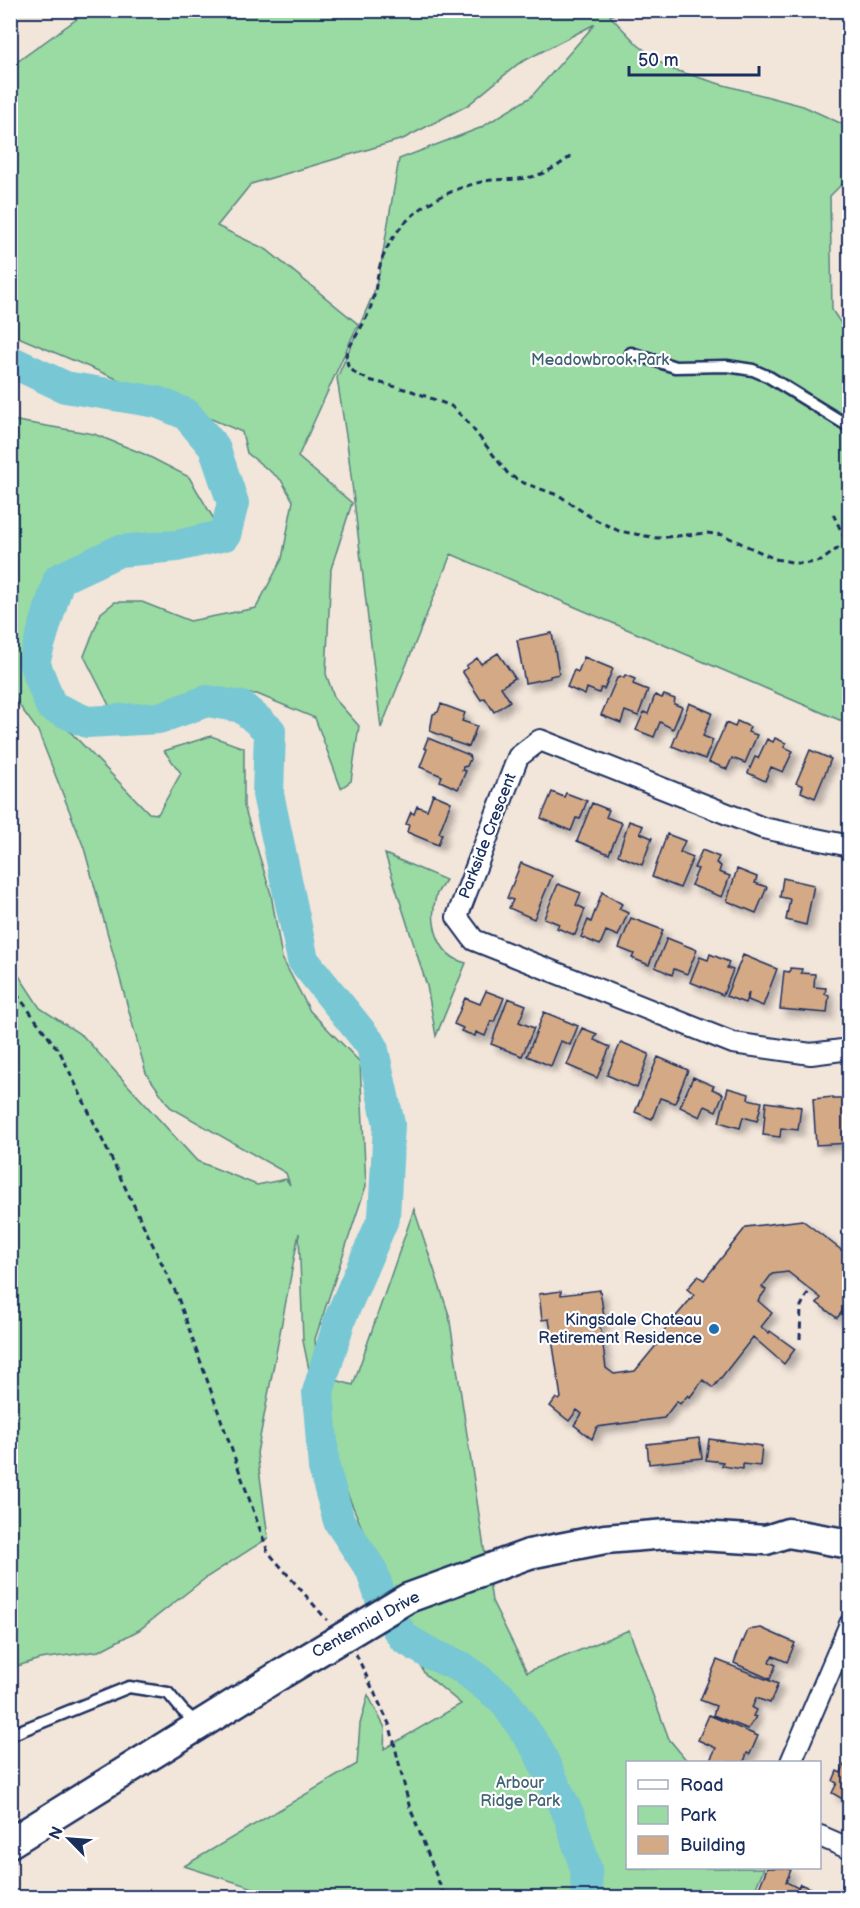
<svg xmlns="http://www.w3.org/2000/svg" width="860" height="1908" font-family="'Balsamiq Sans',sans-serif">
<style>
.green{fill:#9adaa3;stroke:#5a8480;stroke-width:1.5}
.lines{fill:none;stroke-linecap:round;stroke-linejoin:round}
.river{stroke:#78c7d4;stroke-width:32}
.building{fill:#d4a985;stroke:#1b2f5e;stroke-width:1.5;filter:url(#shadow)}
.service-casing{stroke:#1b2f5e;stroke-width:15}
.minor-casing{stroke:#1b2f5e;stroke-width:24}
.secondary-casing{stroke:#1b2f5e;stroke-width:33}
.path{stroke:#1b2f5e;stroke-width:3;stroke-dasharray:6 4.5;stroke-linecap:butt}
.service{stroke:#fff;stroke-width:10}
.minor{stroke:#fff;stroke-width:20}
.secondary{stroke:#fff;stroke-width:28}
.secondary-bridge-casing{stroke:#1b2f5e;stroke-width:33;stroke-linecap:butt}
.secondary-bridge{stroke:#fff;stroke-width:28}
.poi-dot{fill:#1f6fb2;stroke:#fff;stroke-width:2}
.labels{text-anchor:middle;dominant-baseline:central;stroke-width:4.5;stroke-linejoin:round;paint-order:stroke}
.park-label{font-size:16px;fill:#416273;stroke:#fff}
.street-label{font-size:16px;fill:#1b2f5e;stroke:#fff}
.poi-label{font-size:16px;fill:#1b2f5e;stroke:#fff;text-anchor:end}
</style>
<defs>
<filter id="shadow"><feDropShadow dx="5.5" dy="5.5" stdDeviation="3" flood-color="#0004"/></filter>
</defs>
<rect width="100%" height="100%" fill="#f2e5da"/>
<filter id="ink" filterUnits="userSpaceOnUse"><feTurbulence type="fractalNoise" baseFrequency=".0167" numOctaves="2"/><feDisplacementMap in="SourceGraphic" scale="12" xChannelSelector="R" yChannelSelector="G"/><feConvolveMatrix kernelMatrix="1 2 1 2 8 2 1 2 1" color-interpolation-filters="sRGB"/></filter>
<g filter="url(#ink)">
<path class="green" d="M88,11H620L610,16L638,45L668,68L720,84L803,106L849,127V177L830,196L832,310L850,337L849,724L451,554L381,728L347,442L337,378L374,292L380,270L399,159L480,128L531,97L595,24L518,64L468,105L403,139L251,184L217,226L267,250L358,324L298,457L352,503L331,569L326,674L335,699L359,726L351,781L341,788L315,718L257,694L221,693L199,710L151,722L116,719L84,656L101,613L115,602H142L190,621L256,608L282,559L293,501L281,480L247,453L242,432L11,334L10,67Z
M11,420L94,434L144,454L189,477L215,521L214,541L197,552L86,566L62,578L39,623L37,690L50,711L149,813L158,814L181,773L164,751L211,736L244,748V806L271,894L282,958L310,1011L360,1062L366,1186L315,1339L318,1375L353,1385L414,1209L449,1315L492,1601L527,1672L629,1630L669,1739L688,1762H628V1868H764L752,1897H282L184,1866L357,1764L360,1724L368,1695L385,1728L384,1749L461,1704L424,1673L323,1437L303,1341L299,1233L257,1453L268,1538L207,1577L139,1630L99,1651L40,1659L11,1668L10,962L40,1008L83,1036L197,1161L257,1185L286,1179L290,1185L286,1173L170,1107L146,1073L84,848L38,731L11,694Z
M385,854L446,880C443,885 438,890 436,896C429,922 437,956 466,963L436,1036L427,986Z"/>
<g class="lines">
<path class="river" d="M10,361L65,387L157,402L186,414L214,447L233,503L225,535L177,546L119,551L59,579L34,662L51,706L87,722L159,718L207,701L242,707L270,731L268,794L303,960L372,1046L389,1124L384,1217L340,1319L318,1392L324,1468L339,1521L372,1571L384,1608L404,1638L429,1653L463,1668L503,1699L537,1748L570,1818L586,1869L587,1898"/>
</g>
<path class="building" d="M552,633L559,674L550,676V678L525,683L517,640Z
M498,653L515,678L501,687L510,701L494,712L485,698L481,700L462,671L468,668L466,666L477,658L481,664Z
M584,657L613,669L604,689L601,688L599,693L587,688L585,695L567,687L574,670L578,672Z
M625,675L635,679L633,684L648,690L638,716L625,711L621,723L601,715L617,678H619L620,676L624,678Z
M655,695L662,698L664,695L675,699L674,704L682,707L673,729L660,722L654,737L636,730L644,712L648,714Z
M689,703L712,713L703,736L713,740L705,759L672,746Z
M441,704L465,713L462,721L477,726L469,747L451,741V739L430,731L433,714L438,712Z
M737,721L750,727L748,732L757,735L745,763L732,758L727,769L709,762L726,723L735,727Z
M428,738L469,755L470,759L467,766L463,767L462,770L466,771L458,789L440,781L442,776L420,767L427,749L424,748Z
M775,738L786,743L784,747L793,751L783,772L771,767L765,781L748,773L755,757L758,758L767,739L773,742Z
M810,750L831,759L815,798L801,792L803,786L796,783Z
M552,792L564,797L566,793L587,801L580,819L576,818L571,831L541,818Z
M433,794L451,802L439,833L442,834L438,845L407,832L409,825L406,824L411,812L414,814L417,806L427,810Z
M592,803L609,810L606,817L622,823L609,854L577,841Z
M629,821L643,826L640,833L652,838L642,865L618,855Z
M667,834L685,841L680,852L693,857L680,888L652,877Z
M702,850L719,857L716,863L721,866L719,872L730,876L722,897L691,885L698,869L694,868Z
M521,863L552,876L534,919L509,908L513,900L507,898Z
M737,869L757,877L755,883L767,887L756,913L727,901Z
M783,878L814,885L806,925L786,920L790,899L780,897Z
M558,884L581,893L576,905L585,909L575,935L557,928L559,924L544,918Z
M602,892L622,904L619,909L628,913L618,936L606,931L600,945L581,937L588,920L591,922Z
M631,918L663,930L649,965L632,958L634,954L619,948Z
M667,938L697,950L687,974L674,969L672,975L655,967Z
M710,954L729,962L727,968L733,970L723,995L690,982L700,957L708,960Z
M743,955L777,969L763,1006L748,1000L749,992L745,1003L726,996Z
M790,968L802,969L801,973L815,974L814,987L826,988L825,994L829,995L827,1013L780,1009L784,971L790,972Z
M486,991L504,998L494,1022L491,1021L485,1036L476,1032L475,1036L461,1031L463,1028L454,1024L465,998L480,1004Z
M508,998L526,1005L519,1022L534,1028L522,1056L491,1044Z
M544,1012L578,1026L570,1045L561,1041L551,1066L527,1056Z
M582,1028L597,1034L594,1040L610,1047L597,1078L567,1065Z
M621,1042L649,1054L637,1088L607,1075Z
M658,1057L688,1070L675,1103L660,1098L652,1119L635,1112Z
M693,1077L714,1086L712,1089L723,1094L716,1111L705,1106L700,1117L680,1107Z
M728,1088L749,1094L748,1099L762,1102L757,1121L743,1117L740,1128L719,1122Z
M833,1097V1099H842L846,1103V1112L850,1115V1143L816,1145L813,1099Z
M766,1102L801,1107L798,1130L781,1128L780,1137L763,1135Z
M802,1220L844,1252L847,1248L850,1250V1295L846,1300L849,1303L837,1318L817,1303L821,1298L788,1272L772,1274L762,1287L766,1290L758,1301L772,1313L761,1327L769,1333L770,1331L795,1349L784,1364L753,1337L713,1388L703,1380L690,1397L688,1395L680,1404L677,1401L664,1418L597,1427L592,1439L574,1425L582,1414L577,1410L569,1421L550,1406L556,1398L559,1400L561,1398L549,1319L542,1320L539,1294L561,1291V1295L600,1290L605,1323L600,1324L606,1368L614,1374L635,1371L658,1343L655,1341L694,1295L687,1289L698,1276L704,1280L746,1227Z
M699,1438L702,1458L649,1464L647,1444Z
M709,1439L762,1446L760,1466L743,1464V1469L722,1466L723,1462L706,1460Z
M761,1628L795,1643L787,1662L773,1656L770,1659L769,1662L776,1665L770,1679L734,1663L742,1641L743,1642L748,1630Z
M717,1660L778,1684L770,1703L756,1698L752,1708L756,1710L753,1716L756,1717L748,1729L713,1715L716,1706L700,1700Z
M709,1715L758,1736L750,1754L747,1753L744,1762H709L716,1748L698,1740Z
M844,1765L850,1768V1799L847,1798L846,1801L832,1793L837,1783L833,1781L837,1771L841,1773Z
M767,1868H785L791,1870L786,1882L798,1888L800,1884L814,1890L811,1898H755Z
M840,1889L850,1893V1898H837Z"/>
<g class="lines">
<g class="service-casing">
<path id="service" d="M631,353L675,367L727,366L753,370L769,377L850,427
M10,1735L129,1687L168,1693L183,1711L198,1724"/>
</g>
<g class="minor-casing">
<path id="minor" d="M850,846L763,828L540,740L518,757L457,917L474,940L733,1043L811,1054L850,1049
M791,1762L850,1624
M820,1836L850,1849"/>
</g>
<g class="secondary-casing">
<path id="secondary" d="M529,1554L605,1539L667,1534L766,1540L788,1533L850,1544
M10,1843L283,1673"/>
</g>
<path class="path" d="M571,156C555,169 537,178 517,179C506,180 496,179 485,181C441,191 400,214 383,257C376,273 377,290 371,306C366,323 353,338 346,355L348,366L356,374L369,380L412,391L451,406L466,420L509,475L524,483L560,496L592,518L619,531L657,538L707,533L723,535L775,559L803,564L821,561L850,539
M833,514L846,541
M10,985L61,1054L177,1295L268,1552L327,1620
M800,1339L801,1306L809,1291
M356,1654L390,1726L409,1805L445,1898"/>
<use href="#service" class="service"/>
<use href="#minor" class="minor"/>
<use href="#secondary" class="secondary"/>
<g class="secondary-bridge-casing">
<path id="secondary-bridge" d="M283,1673L408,1598L529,1554"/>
</g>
<use href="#secondary-bridge" class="secondary-bridge"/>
</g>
</g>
<circle class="poi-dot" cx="714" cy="1329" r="6"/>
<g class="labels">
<g class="park-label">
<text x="600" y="360">Meadowbrook Park</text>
<text x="520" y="1783">Arbour<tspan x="520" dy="18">Ridge Park</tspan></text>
</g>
<g class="street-label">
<text transform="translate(488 836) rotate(-69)">Parkside Crescent</text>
<text transform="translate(366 1625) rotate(-29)">Centennial Drive</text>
</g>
<g class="poi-label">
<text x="702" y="1320">Kingsdale Chateau<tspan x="702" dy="18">Retirement Residence</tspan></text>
</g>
</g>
<rect width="860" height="1908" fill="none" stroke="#fff" stroke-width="36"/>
<rect x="18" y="18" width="824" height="1872" fill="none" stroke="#1b2f5e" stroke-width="2" filter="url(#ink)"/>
<rect x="626" y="1761" width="195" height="108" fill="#ffffff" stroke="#a4acbf" stroke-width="1.5"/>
<rect x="638" y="1780" width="30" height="9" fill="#ffffff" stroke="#a4acbf" stroke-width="1.5"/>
<text x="680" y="1791" font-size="18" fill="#1b2f5e">Road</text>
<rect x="638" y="1806" width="30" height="18" fill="#9adaa3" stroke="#a4acbf" stroke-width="1.5"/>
<text x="680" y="1821" font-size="18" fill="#1b2f5e">Park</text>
<rect x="638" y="1836" width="30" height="18" fill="#d4a985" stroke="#a4acbf" stroke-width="1.5"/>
<text x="680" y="1851" font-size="18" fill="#1b2f5e">Building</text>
<g transform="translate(69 1839) rotate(295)" stroke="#ffffff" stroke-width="4.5" paint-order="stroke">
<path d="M0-4.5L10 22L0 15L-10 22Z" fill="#1b2f5e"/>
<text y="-9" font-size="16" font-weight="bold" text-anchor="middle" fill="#1b2f5e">N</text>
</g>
<path d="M629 66v9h130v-9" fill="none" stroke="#1b2f5e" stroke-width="3"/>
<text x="638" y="66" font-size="18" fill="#1b2f5e" stroke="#ffffff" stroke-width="4.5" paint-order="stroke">50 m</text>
</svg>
